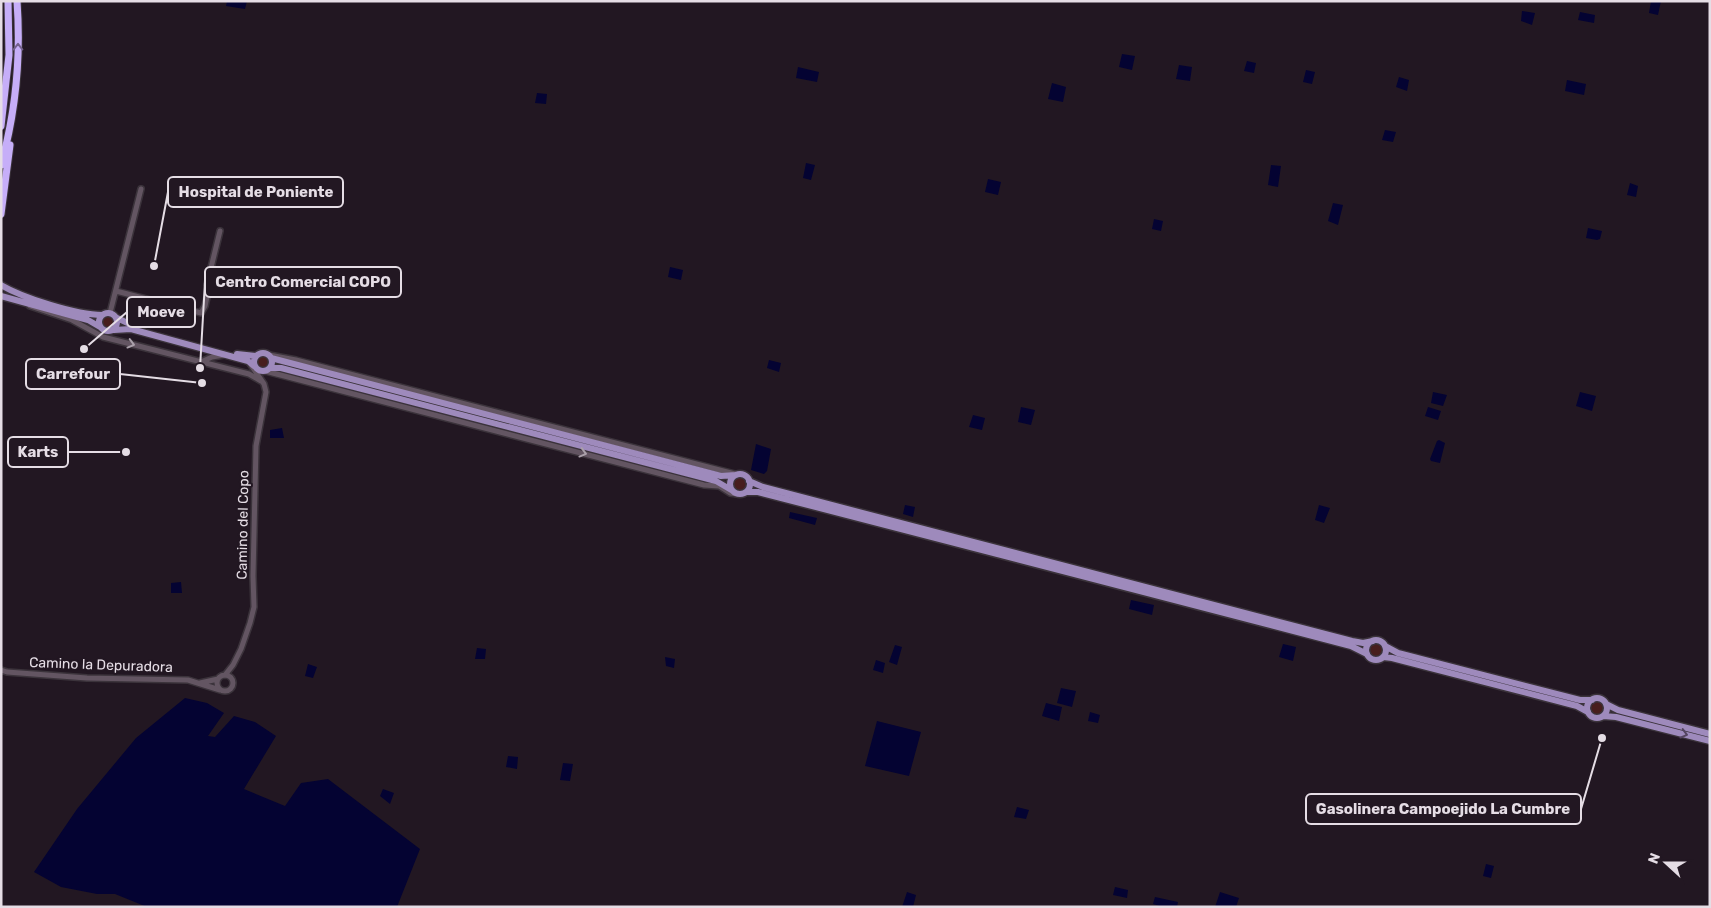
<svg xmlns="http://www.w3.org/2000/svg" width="1711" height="908" font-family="Rubik,sans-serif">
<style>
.green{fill:#471e1d}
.water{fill:#040332}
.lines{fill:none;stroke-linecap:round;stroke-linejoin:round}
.minor-casing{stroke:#3b333b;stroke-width:8}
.major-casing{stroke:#3b333b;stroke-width:9}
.highway-casing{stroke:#3b333b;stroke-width:9}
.minor{stroke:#635562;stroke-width:5}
.major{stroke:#9e8abc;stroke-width:6}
.highway{stroke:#c6aef8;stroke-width:7}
.oneway{stroke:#74628d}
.oneway2{stroke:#aaa0aa}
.oneway3{stroke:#544560}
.labels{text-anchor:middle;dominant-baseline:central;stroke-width:4;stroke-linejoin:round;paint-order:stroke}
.street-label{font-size:14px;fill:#e5dde5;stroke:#221722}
.leader{fill:none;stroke:#e5dde5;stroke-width:2}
.callout-dot{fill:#e5dde5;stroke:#221722;stroke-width:2}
.callout{fill:#221722;stroke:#e5dde5;stroke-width:2}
.callout-label{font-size:15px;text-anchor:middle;font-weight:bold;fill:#e5dde5}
</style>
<rect width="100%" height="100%" fill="#221722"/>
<path class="green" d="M100 323a8 8 0 1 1 16 0a8 8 0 1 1-16 0Z
M254 362a8 8 0 1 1 16 0a8 8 0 1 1-16 0Z
M731 484a9 9 0 1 1 18 0a9 9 0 1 1-18 0Z
M1368 650a8 8 0 1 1 16 0a8 8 0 1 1-16 0Z
M1589 708a8 8 0 1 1 16 0a8 8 0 1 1-16 0Z"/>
<path class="water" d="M227,1H247L245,9L226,6Z
M1651,1H1661L1658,15L1649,13Z
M1522,11L1535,13L1532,25L1521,21Z
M1580,12L1595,15L1594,23L1578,20Z
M1122,54L1135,56L1132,70L1119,67Z
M1247,61L1256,63L1254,73L1244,71Z
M1179,65L1192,67L1190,81L1176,79Z
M798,67L819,72L817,82L796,78Z
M1306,70L1315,72L1312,84L1303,82Z
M1399,77L1409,80L1407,91L1396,87Z
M1567,80L1586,84L1584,95L1565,91Z
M1052,83L1066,87L1063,102L1048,99Z
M537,93L547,94L546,104L535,103Z
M1385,130L1396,132L1393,142L1382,140Z
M806,163L815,165L811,180L803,178Z
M1271,165L1281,166L1278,187L1268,185Z
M988,179L1001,182L998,195L985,192Z
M1630,183L1638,186L1636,197L1627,195Z
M1333,203L1343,205L1338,225L1328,221Z
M1154,219L1163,221L1161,231L1152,229Z
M1588,228L1602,231L1600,239L1597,240L1586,238Z
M670,267L683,270L681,280L668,277Z
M769,360L781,363L779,372L767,368Z
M1433,392L1447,395L1443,406L1431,403Z
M1580,392L1596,396L1592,411L1576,406Z
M1021,407L1035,410L1031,425L1018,422Z
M1428,407L1441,411L1438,420L1425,416Z
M973,415L985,418L982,430L969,427Z
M282,428L284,438H270V430Z
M1439,440L1445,443L1440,463L1431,461L1430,459L1437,441Z
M756,444L771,449L767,471L764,474L751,470Z
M905,505L915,507L913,517L903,514Z
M1319,505L1330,508L1324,523L1315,520Z
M790,512L817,518L815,525L789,518Z
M181,582L182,593H171V583Z
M1131,600L1154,605L1152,615L1129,609Z
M1283,644L1296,647L1293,661L1279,657Z
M895,645L902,647L897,665L889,662Z
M477,648L486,649L485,659H475Z
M665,657L675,659L674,668L666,666Z
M876,660L885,663L883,673L873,670Z
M308,664L317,667L313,678L305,676Z
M1061,688L1076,691L1072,707L1057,703Z
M185,698L207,703L224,713L208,736L215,737L234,716L255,722L276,736L244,789L285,806L301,783L328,779L420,849L397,907H147L115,894H97L61,887L34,872L77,809L136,738Z
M1046,703L1062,707L1059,721L1042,716Z
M1090,712L1100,715L1098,723L1088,721Z
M877,721L921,732L909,776L865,766Z
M508,756L518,757L517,769L506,767Z
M563,763L573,764L570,781L560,780Z
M383,789L394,793L390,804L380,796Z
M1017,807L1029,810L1026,819L1014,817Z
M1486,864L1494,866L1491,878L1483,876Z
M1115,887L1128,890L1127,898L1113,895Z
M907,892L916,895L913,907H902Z
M1220,892L1239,898L1236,907H1215Z
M1155,897L1178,902L1177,907H1163L1153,904Z"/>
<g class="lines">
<g class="minor-casing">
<path id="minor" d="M116,291L201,313L205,306L210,284H207L220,231
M30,306L72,320L103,337L249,374L261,381
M110,313L141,189
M269,355L296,360L735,474
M201,362L212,357L224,355
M265,371L704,485L719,486L730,493L737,494
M1,670L7,672L87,678L188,680L220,690
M217 683a8 8 0 1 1 16 0a8 8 0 1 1-16 0Z
M225,675L233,665L241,649L250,623L254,607L253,576L256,446L266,392L264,384L251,365
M200,683L218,679"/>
</g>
<g class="major-casing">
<path id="major" d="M1,285C23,298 77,315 102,315
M1,296L88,320L100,327
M99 322a9 9 0 1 1 18 0a9 9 0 1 1-18 0Z
M117,318L136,327
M114,330L131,329L248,361L254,366
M254 362a9 9 0 1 1 18 0a9 9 0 1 1-18 0Z
M237,354L256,356
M271,358L721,476L736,475
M270,368H281L716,481L733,491
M730 484a10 10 0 1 1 20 0a10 10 0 1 1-20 0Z
M749,481L763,487L1352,641L1363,643L1373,641
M747,492H758L1351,646L1367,654
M1366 650a10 10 0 1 1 20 0a10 10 0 1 1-20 0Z
M1385,646L1398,653L1580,700H1592
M1383,657L1392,658L1577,706L1588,712
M1587 708a10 10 0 1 1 20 0a10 10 0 1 1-20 0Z
M1606,704L1618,710L1710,734
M1603,716L1616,717L1710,741"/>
</g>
<g class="highway-casing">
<path id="highway" d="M1,126L9,55L8,1
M1,165C16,111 21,56 17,1
M1,214L10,145"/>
</g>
<use href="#minor" class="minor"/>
<use href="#major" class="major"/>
<use href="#highway" class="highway"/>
</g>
<defs><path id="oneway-chevron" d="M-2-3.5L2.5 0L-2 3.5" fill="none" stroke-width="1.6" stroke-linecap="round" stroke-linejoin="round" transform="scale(1.25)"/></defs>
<use class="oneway" href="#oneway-chevron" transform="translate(18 47) rotate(-90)"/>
<g class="oneway2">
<use href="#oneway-chevron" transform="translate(131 344) rotate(15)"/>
<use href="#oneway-chevron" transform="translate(583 453) rotate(15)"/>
</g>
<use class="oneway3" href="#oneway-chevron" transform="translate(1684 734) rotate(15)"/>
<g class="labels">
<g class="street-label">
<text transform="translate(243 525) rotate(-89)">Camino del Copo</text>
<text transform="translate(101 665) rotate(2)">Camino la Depuradora</text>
</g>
</g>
<path class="leader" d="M154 266L168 192M200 368L205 282M84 349L127 312M202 383L120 374M126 452L68 452M1602 738L1581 809"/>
<g class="callout-dot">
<circle cx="154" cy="266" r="5"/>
<circle cx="200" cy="368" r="5"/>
<circle cx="84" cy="349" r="5"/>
<circle cx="202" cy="383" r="5"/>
<circle cx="126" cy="452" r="5"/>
<circle cx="1602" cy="738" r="5"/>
</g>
<g class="callout">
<rect x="168" y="177" width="175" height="30" rx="5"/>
<rect x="205" y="267" width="196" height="30" rx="5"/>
<rect x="127" y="297" width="68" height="30" rx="5"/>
<rect x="26" y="359" width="94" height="30" rx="5"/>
<rect x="8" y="437" width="60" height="30" rx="5"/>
<rect x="1306" y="794" width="275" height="30" rx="5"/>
</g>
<g class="callout-label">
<text x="256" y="197">Hospital de Poniente</text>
<text x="303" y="287">Centro Comercial COPO</text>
<text x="161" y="317">Moeve</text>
<text x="73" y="379">Carrefour</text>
<text x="38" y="457">Karts</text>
<text x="1443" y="814">Gasolinera Campoejido La Cumbre</text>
</g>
<rect width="1711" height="908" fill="none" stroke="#e5dde5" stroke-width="5"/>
<g transform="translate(1666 863) rotate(291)" stroke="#221722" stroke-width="4" paint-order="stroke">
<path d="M0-4L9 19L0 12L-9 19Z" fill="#e5dde5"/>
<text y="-8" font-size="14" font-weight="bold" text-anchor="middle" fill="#e5dde5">N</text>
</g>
</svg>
